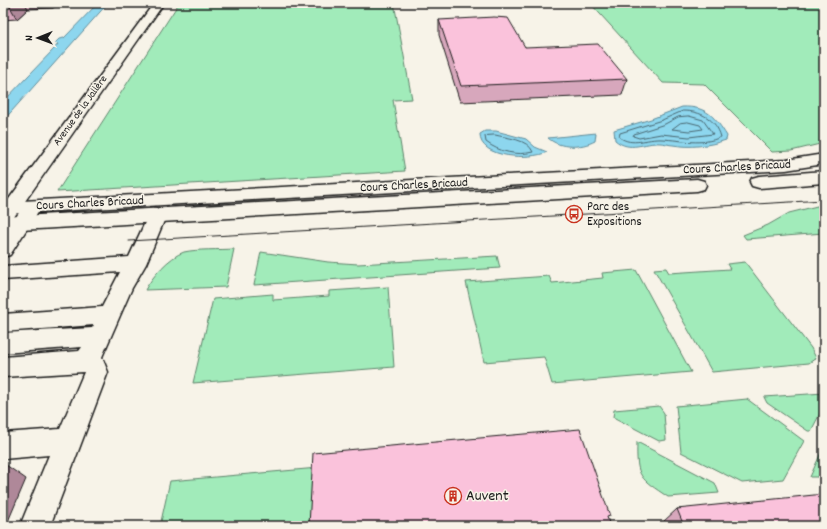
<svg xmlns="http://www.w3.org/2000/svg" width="827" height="529" font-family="Dekko,sans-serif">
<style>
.green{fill:#a1ebba;stroke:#5e846b}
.water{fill:#8dd6ee;stroke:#608c9a}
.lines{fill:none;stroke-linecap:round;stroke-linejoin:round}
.shore{stroke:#496670;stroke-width:1}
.minor-casing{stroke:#1c1c1c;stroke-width:3}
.major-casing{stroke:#1c1c1c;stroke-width:3}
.minor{fill:#f7f3e8;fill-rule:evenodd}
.major{fill:#f7f3e8;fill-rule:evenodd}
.tram{stroke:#1c1c1c;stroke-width:1}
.wall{fill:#d7a7bc;stroke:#1c1c1c}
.shaded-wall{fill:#af8899;stroke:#1c1c1c}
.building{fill:#fac2db;stroke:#1c1c1c}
.labels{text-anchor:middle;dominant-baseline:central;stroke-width:3;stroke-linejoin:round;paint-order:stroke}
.far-street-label{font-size:11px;fill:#1c1c1c;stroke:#f7f3e8}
.street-label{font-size:13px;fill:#1c1c1c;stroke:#f7f3e8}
.poi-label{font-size:13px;fill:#1c1c1c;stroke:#f7f3e8;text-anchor:start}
.near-poi-label{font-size:16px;fill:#1c1c1c;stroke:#f7f3e8;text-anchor:start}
</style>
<rect width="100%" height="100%" fill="#f7f3e8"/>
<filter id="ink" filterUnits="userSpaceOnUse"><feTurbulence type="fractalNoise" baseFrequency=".025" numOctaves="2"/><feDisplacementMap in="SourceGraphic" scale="8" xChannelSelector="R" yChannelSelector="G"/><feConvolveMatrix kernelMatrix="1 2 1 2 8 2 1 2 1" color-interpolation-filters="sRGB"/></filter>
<g filter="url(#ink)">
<path class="green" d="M179,3H394L412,99L393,100L405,171L57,192Z
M590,3H824V143L791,151L772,152L704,84L663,83Z
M817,206H824V233L746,239L743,235L768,225L789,213Z
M234,249L226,287L145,290C152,277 169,257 184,252C197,249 220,250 234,249Z
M261,252L328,262L358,264L497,256L500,268L254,285Z
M745,262L811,348L816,358L809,363L712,372L654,269L666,268L669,273L730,269L727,264Z
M636,270L691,372L552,384L544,357L484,362L466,282L549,276L552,283L603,278L602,273Z
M388,287L394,367L193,383L213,299L273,294V300L329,296V291Z
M824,393V406L811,431H808L767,403L764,397Z
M747,399L804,441L783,479L742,483L681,452L676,406Z
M659,406L664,413L666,440L659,441L613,417L614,410Z
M637,442L715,483L719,493L668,497C640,478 636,478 637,442Z
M824,446V485H823L818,477H810Z
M318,468L315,526H160L170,481Z"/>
<path class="water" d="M98,3H108L3,121V102L54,49L58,44L55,43L59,39L64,38Z
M682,107C707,106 715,117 727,136L726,140C709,146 690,148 673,145C669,145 665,143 660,143C644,142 630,153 615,140L614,130L651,119Z
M485,131H496L526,139L535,147L547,152C531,160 479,159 480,134Z
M596,133L595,141C582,148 560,149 548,138Z"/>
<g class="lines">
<path class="shore" d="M683,111C701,111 716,119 721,137C701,146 683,140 662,139C646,138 633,147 619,137L620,133L662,120Z
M689,116L703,120L713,134L689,137L661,134L639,138L633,136L634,134L665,124L678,117Z
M688,122L700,125L703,129L689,131L672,129L680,123Z
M495,135C507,138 528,139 533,152C517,156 499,152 486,142L485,136Z"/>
<g class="minor-casing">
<path id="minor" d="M154,3H164L9,224L3,226V207Z
M32,201L38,203L41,207L10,255L3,257V235L26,203Z
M157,210L163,212L166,216L146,264L132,288L102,357L108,372L50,526H20L49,455L3,459V433L60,429L84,372L3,377V357L79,351L82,347L3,353V333L92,328L94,325L3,332V314L102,307L120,272L3,280V266L129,257L148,216L151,212Z"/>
</g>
<g class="major-casing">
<path id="major" d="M824,154V164L786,170L3,214V202L786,160Z
M824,171V183L759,188L752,186L750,182L752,178L759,176Z
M697,179L704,181L706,185L704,189L697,191L3,231V217Z"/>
</g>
<use href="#minor" class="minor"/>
<use href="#major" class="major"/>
<path class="tram" d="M129,241L824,200"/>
</g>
<path class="wall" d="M3,3H59L53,8L28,9L17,19L3,20Z
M439,20L627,79L622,95L460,102L439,35Z
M677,509L824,526H665L663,522Z"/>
<path class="shaded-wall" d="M12,3H25L28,9L17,19L9,5Z
M51,3H59L53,8Z
M6,465L26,479L6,526H3V472Z"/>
<path class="building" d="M3,3H12L9,5L3,6Z
M494,17L508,18L525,47L598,44L627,79L461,86L439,20Z
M580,429L610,516L607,517L610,526H309L313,453Z
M3,465H6L3,472Z
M824,494V526H684L677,509Z"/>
</g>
<defs>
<g id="bus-ring" transform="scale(0.9)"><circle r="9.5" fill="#f7f3e8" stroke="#c8321e" stroke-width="1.5"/><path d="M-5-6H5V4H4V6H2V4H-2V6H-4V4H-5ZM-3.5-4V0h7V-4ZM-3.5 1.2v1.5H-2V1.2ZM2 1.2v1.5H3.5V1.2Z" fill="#c8321e"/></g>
<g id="building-ring" transform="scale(0.9)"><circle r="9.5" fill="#f7f3e8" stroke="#c8321e" stroke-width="1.5"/><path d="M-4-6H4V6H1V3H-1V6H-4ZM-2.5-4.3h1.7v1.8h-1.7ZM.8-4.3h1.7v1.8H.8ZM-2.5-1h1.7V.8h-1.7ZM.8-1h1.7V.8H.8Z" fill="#c8321e"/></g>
</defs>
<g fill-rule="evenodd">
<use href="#bus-ring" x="574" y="214"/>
<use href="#building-ring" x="453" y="496"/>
</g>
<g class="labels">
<g class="far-street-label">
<text transform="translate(81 111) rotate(-54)">Avenue de la Jallère</text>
</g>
<g class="street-label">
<text transform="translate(737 168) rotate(-3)">Cours Charles Bricaud</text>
<text transform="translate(414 186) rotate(-3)">Cours Charles Bricaud</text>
<text transform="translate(90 204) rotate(-3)">Cours Charles Bricaud</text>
</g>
<g class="poi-label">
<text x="587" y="207">Parc des<tspan x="587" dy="15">Expositions</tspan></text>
</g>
<g class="near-poi-label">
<text x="466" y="496">Auvent</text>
</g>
</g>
<rect width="827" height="529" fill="none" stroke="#f7f3e8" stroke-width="16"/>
<rect x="8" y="8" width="811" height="513" fill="none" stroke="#1c1c1c" stroke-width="1.5" filter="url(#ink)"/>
<g transform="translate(38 38) rotate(269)" stroke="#f7f3e8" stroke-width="3" paint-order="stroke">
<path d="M0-3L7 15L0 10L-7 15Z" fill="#1c1c1c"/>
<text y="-6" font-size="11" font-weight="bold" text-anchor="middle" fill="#1c1c1c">N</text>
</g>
</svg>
